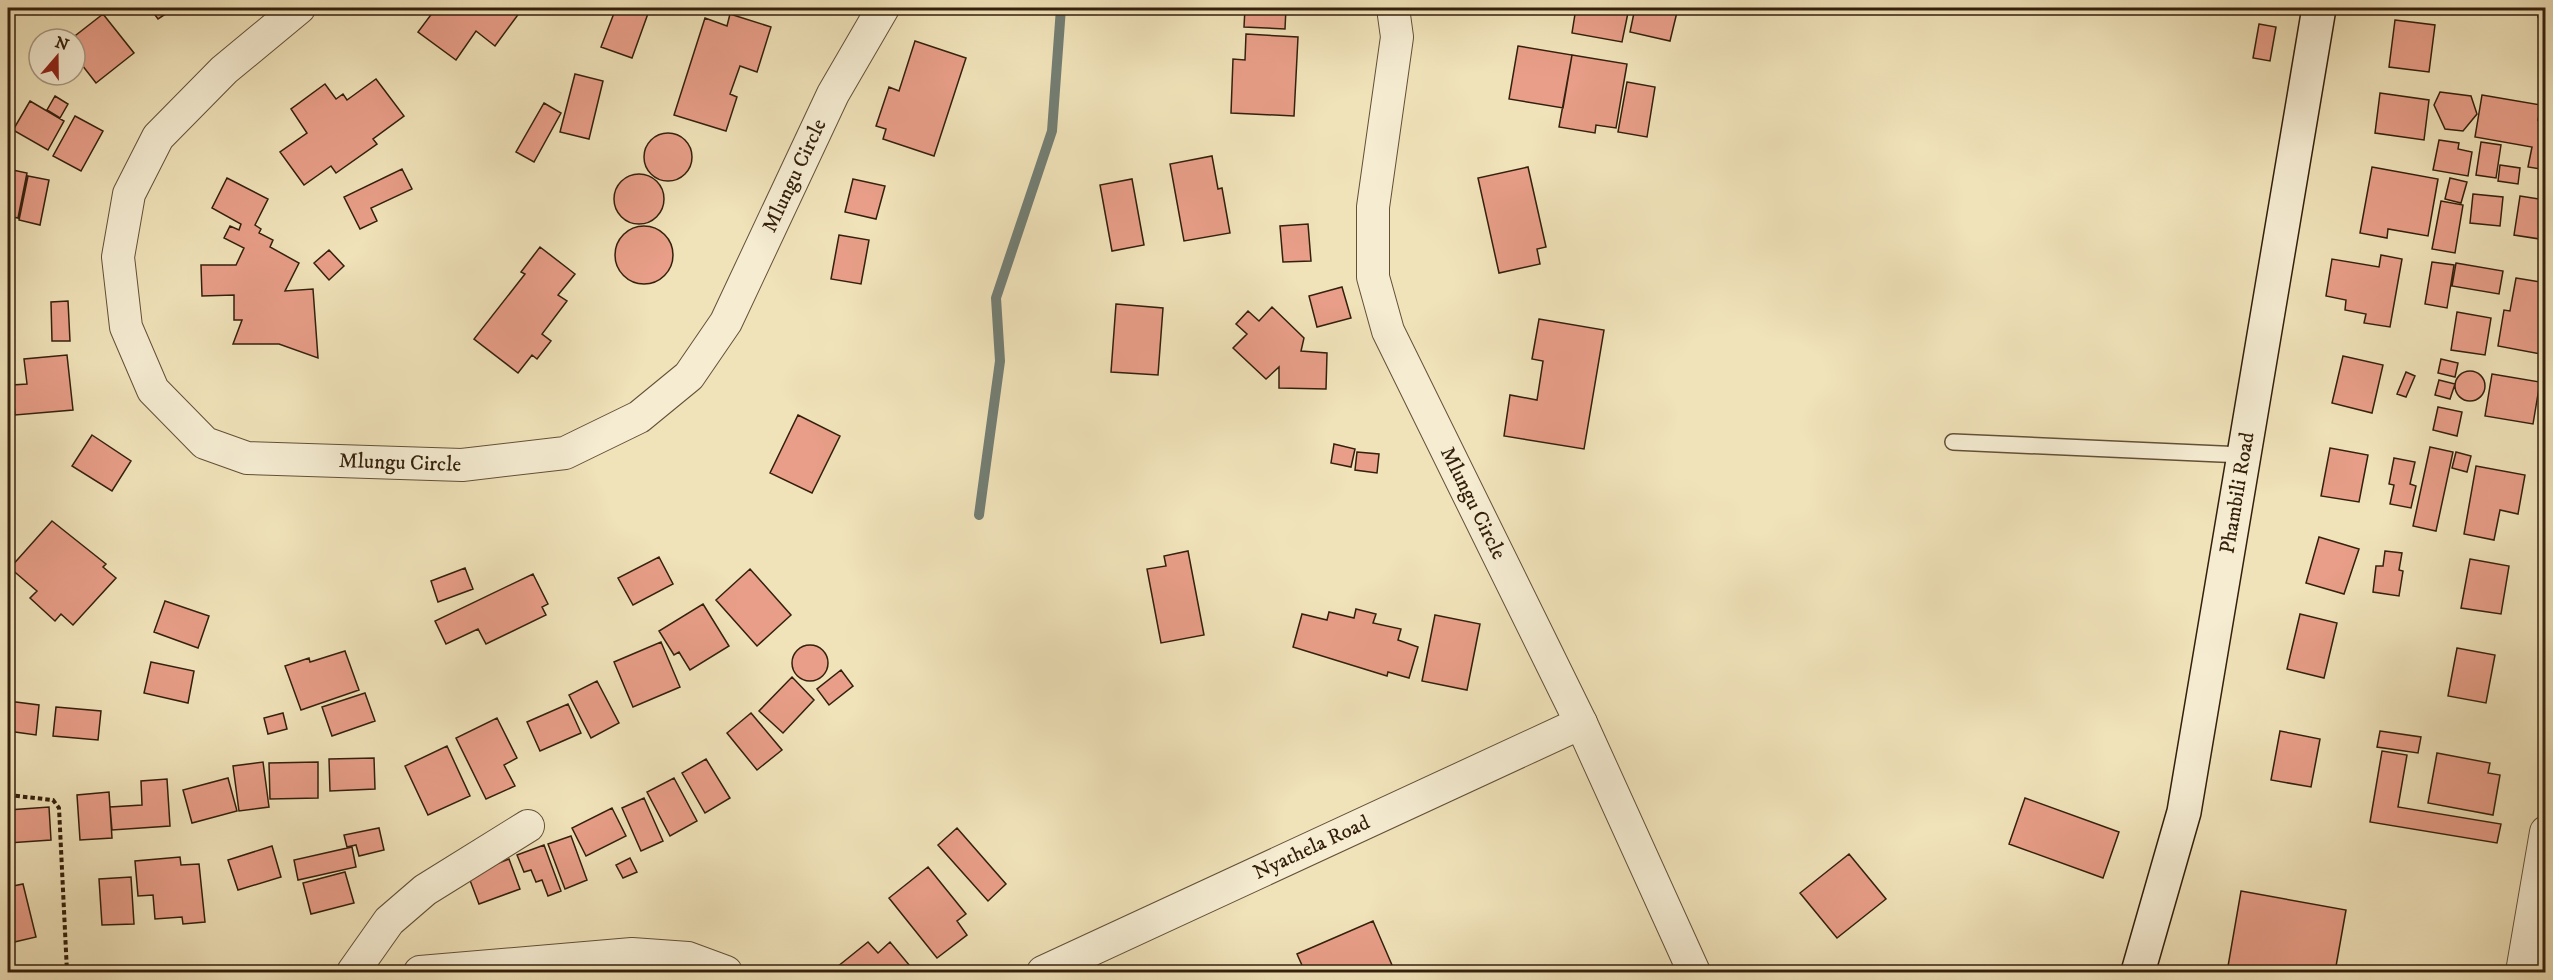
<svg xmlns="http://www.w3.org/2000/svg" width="2553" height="980" font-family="'IM FELL DW Pica',serif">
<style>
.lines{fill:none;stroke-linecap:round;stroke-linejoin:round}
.stream{stroke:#737e73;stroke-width:10}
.building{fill:#e89e88;stroke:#34200c;stroke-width:1.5}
.lane-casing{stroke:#635037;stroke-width:18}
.street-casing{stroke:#635037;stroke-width:34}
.secondary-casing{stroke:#34200c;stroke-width:36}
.path{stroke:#34200c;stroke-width:4;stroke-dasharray:4.5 3;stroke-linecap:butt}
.lane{stroke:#f5ecd2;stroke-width:15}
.street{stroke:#f5ecd2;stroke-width:32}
.secondary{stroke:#f5ecd2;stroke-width:33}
.labels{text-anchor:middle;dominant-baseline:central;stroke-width:6;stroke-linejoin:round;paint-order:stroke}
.street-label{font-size:21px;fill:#34200c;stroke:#f5ecd2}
</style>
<rect width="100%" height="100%" fill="#f0e2b9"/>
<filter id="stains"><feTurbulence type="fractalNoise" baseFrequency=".00333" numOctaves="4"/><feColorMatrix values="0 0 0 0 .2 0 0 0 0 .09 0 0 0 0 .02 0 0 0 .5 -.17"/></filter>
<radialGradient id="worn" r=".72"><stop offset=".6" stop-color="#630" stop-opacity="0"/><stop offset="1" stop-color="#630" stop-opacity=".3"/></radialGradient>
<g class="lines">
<path class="stream" d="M979,515L1000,361L996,298L1052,131L1061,8"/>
</g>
<path class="building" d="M150,8H175L158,19Z
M436,8H513L520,12L495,46L476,31L456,60L418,32Z
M616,8H650L632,58L601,47Z
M1245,8H1286L1285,29L1244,27Z
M1576,8H1629L1622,42L1572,33Z
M1635,8H1678L1670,41L1630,32Z
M2497,8H2530V14L2496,10Z
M2539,8H2546V18L2538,17Z
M103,14L134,53L96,83L75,56V39H71Z
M730,14L771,27L757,72L740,66L730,94L737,97L726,131L674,115L705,18L727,26Z
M2395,20L2435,25L2429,72L2389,67Z
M2259,24L2276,27L2270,61L2253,58Z
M1246,34L1298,37L1294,116L1231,113L1233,59L1245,60Z
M915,41L966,58L934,156L883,139L886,129L876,126L889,87L899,91Z
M1518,46L1572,55L1563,108L1509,99Z
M1572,55L1627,64L1616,128L1596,125L1595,133L1559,127Z
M575,74L603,81L589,139L560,132Z
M376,79L404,116L373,139L377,144L336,173L331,166L304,185L280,152L307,133L291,109L325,84L336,99L343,94L347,100Z
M1627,82L1655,87L1647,137L1618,132Z
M2440,92L2471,96L2477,114L2463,131L2445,129L2434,105Z
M2380,93L2429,100L2424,140L2375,133Z
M2482,95L2541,105L2538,120L2546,121V170L2528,167L2532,147L2475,137Z
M55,96L68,104L60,118L47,110Z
M30,101L64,121L48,150L13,130Z
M544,103L561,113L534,162L516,152Z
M75,116L103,131L81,171L53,156Z
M644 157a24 24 0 1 1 48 0a24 24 0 1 1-48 0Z
M2439,140L2459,143L2458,149L2472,152L2468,176L2433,170Z
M2481,142L2501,145L2496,178L2476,175Z
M1212,156L1218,189L1222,188L1230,233L1184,241L1170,164Z
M2500,165L2520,168L2518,184L2498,181Z
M1528,167L1546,247L1537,249L1540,264L1499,273L1478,178Z
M2372,167L2438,179L2428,236L2388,229L2387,238L2360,233Z
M8,169L27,173L18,218L8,216Z
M402,169L412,189L371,208L377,221L360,229L344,197Z
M614 199a25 25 0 1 1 50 0a25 25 0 1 1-50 0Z
M28,176L49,180L40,225L19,220Z
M227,178L268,199L255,225L261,229L259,233L273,240L270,247L299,263L285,291L313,289L318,358L279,344H233L242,320H234V295L202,296L201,265H236L244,248L224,238L230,226L239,230L241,224L212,208Z
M2450,178L2467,182L2461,203L2445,199Z
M853,179L885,186L876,219L845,212Z
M1132,179L1144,245L1112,251L1100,185Z
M2473,194L2503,197L2500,226L2470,223Z
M2520,196L2546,200V240L2514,235Z
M2441,201L2463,205L2455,253L2432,249Z
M1308,224L1311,261L1283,262L1280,226Z
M615 255a29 29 0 1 1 58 0a29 29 0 1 1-58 0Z
M839,235L869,240L861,284L831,279Z
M540,247L575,274L558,295L567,301L542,334L551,341L537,359L532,355L518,373L474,339L525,274L521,272Z
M329,250L344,266L329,280L314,263Z
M2381,255L2402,259L2390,327L2364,323L2366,314L2345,310L2346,300L2326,296L2332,259L2379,267Z
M2432,262L2454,265L2447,308L2425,304Z
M2456,263L2503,271L2499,294L2452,286Z
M2516,278L2546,283V355L2498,346L2504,310L2510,311Z
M1342,287L1351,318L1317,327L1309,296Z
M68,301L70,341H52L51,302Z
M1116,304L1163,308L1158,375L1111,372Z
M1272,307L1304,338L1301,351L1327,353L1326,389L1279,388V367L1266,379L1233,348L1247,334L1236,324L1248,311L1259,321Z
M2457,312L2491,318L2485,355L2451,350Z
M1539,319L1604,330L1584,449L1504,436L1510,395L1537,400L1543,361L1532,359Z
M67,355L73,410L15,415L12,385L27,384L24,359Z
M2343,356L2383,365L2372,413L2332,403Z
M2441,359L2458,363L2455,377L2438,373Z
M2455 386a15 15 0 1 1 30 0a15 15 0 1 1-30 0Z
M2406,372L2415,376L2406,397L2397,394Z
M2492,374L2540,382L2533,424L2485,416Z
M2439,380L2455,384L2450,399L2435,395Z
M2438,407L2462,412L2457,436L2433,430Z
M798,415L840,436L812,493L770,473Z
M92,435L131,461L112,491L72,466Z
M1334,444L1355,449L1351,467L1331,463Z
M2430,447L2453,452L2436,531L2413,526Z
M2330,448L2368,455L2359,502L2321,496Z
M1357,452L1379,454L1377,473L1355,470Z
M2456,452L2471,456L2467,472L2452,468Z
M2394,458L2415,462L2410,484L2416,486L2411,508L2390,504L2394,485L2389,484Z
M2476,466L2525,475L2518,514L2500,510L2494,540L2464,534Z
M52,521L106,564L103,567L116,578L73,625L61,614L55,621L30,598L37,591L10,568Z
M2319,537L2359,549L2344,594L2306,583Z
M1188,551L1204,635L1161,643L1147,569L1166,566L1164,556Z
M2385,551L2402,553L2399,570L2403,571L2399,596L2373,592L2376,566H2383Z
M659,557L673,584L633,605L618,578Z
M2470,559L2509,566L2501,614L2461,608Z
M465,568L473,589L438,602L431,581Z
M750,569L791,615L757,646L716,600Z
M533,574L548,604L542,607L546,615L486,644L478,629L446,644L435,621Z
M165,601L209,616L198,648L154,632Z
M703,604L729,646L690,670L679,652L674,655L659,631Z
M1356,609L1376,614L1373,623L1401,629L1398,640L1418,647L1409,678L1388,672L1387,676L1293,647L1302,614L1327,620L1329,612L1354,618Z
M2300,614L2337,623L2324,678L2287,669Z
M1435,615L1480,624L1467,690L1422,681Z
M661,642L680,687L633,707L614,662Z
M792 663a18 18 0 1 1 36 0a18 18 0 1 1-36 0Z
M2457,648L2495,655L2486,703L2448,696Z
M345,651L359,690L301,710L285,666L309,658L310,662Z
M151,662L194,671L188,703L144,693Z
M841,670L853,686L829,705L817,689Z
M792,677L814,700L783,733L759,711Z
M597,681L619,723L591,738L569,695Z
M365,693L375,721L332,736L322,707Z
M8,701L39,705L36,735L8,731Z
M568,704L581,733L540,751L527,722Z
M56,707L101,711L98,740L53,736Z
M283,713L287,729L268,734L264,718Z
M751,713L782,750L757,770L727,733Z
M497,718L517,758L504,765L515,786L486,799L456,738Z
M2280,731L2320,739L2311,787L2271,780Z
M2380,731L2421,737L2418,753L2377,747Z
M447,746L470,796L428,815L405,766Z
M2382,751L2407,755L2398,807L2501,824L2497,843L2370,822Z
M2437,753L2490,763L2488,773L2500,775L2493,815L2428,803Z
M374,758L375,789L330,791L329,759Z
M706,759L730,798L705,813L682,773Z
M263,762L269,807L239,811L233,766Z
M318,762V798L270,799L269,763Z
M228,778L237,811L192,823L183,790Z
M674,778L697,821L670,836L647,792Z
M167,779L170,826L112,830L110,807L142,805L141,781Z
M109,792L112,838L80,840L77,795Z
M644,798L663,841L641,851L622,808Z
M2025,798L2119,832L2103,878L2009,844Z
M49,807L51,840L8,843V810Z
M612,808L626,836L586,856L572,828Z
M379,828L384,850L359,856L356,845L347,847L344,835Z
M957,828L1006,884L988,901L938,845Z
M571,836L587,880L565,889L548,844Z
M544,845L561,891L548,896L542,880L536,882L531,870L524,872L517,855Z
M272,846L281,877L238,890L228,860Z
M352,847L356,867L298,880L294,860Z
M1849,854L1886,899L1837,938L1800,893Z
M180,857L181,865L199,864L205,922L183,924L182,917L155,919L153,895L138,896L135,861Z
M630,858L637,872L623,878L616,865Z
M509,859L520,889L479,904L468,875Z
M928,867L966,914L957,921L967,935L937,958L889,898Z
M345,872L354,903L311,914L303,883Z
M131,877L134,924L102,925L99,879Z
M23,884L36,937L10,943L8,933V887Z
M2241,891L2346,910L2335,972H2227Z
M1373,921L1395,972H1305L1297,954Z
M868,942L878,953L890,942L915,972H842L837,967Z
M644,958L646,972H629L628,959Z"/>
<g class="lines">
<g class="lane-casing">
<path id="lane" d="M1953,442L2243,455"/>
</g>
<g class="street-casing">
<g id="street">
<path id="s1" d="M299,8L224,70L158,137L129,194L118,257L126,327L153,390L205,443L247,458L462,465L565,453L639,417L689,376L726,322L833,94L883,8"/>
<path id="s2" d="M1393,8L1397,37L1373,207V277L1388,331L1581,723L1694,972"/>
<path d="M353,972L389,921L425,890L528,826"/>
<path d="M420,972L632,954L688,958L726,972"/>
<path id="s3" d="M1043,972L1581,723"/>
<path d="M2522,972L2546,832"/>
</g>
</g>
<g class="secondary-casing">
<g id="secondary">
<path id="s4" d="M2138,972L2184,812L2319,8"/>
</g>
</g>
<path class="path" d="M8,795L53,800L59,808L67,972"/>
<use href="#lane" class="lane"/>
<use href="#street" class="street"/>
<use href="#secondary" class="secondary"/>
</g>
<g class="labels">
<g class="street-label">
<text stroke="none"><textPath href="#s1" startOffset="1270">Mlungu Circle</textPath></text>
<text stroke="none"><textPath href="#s1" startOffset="730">Mlungu Circle</textPath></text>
<text stroke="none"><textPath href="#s4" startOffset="490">Phambili Road</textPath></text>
<text stroke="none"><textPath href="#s2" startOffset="519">Mlungu Circle</textPath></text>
<text stroke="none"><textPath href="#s3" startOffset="296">Nyathela Road</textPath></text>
</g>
</g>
<rect width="2553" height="980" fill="none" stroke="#f0e2b9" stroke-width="30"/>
<rect x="9" y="9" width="2535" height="962" fill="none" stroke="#34200c" stroke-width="3"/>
<rect x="15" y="15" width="2523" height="950" fill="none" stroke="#34200c" stroke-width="1.5"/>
<g transform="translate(57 57) rotate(20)"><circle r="28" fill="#f5ecd2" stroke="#a89a83" stroke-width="1.5"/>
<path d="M0-4.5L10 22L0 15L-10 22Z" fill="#8f2418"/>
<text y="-9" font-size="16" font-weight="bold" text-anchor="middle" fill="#34200c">N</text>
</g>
<rect width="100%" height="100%" filter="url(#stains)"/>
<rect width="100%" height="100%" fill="url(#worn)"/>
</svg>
